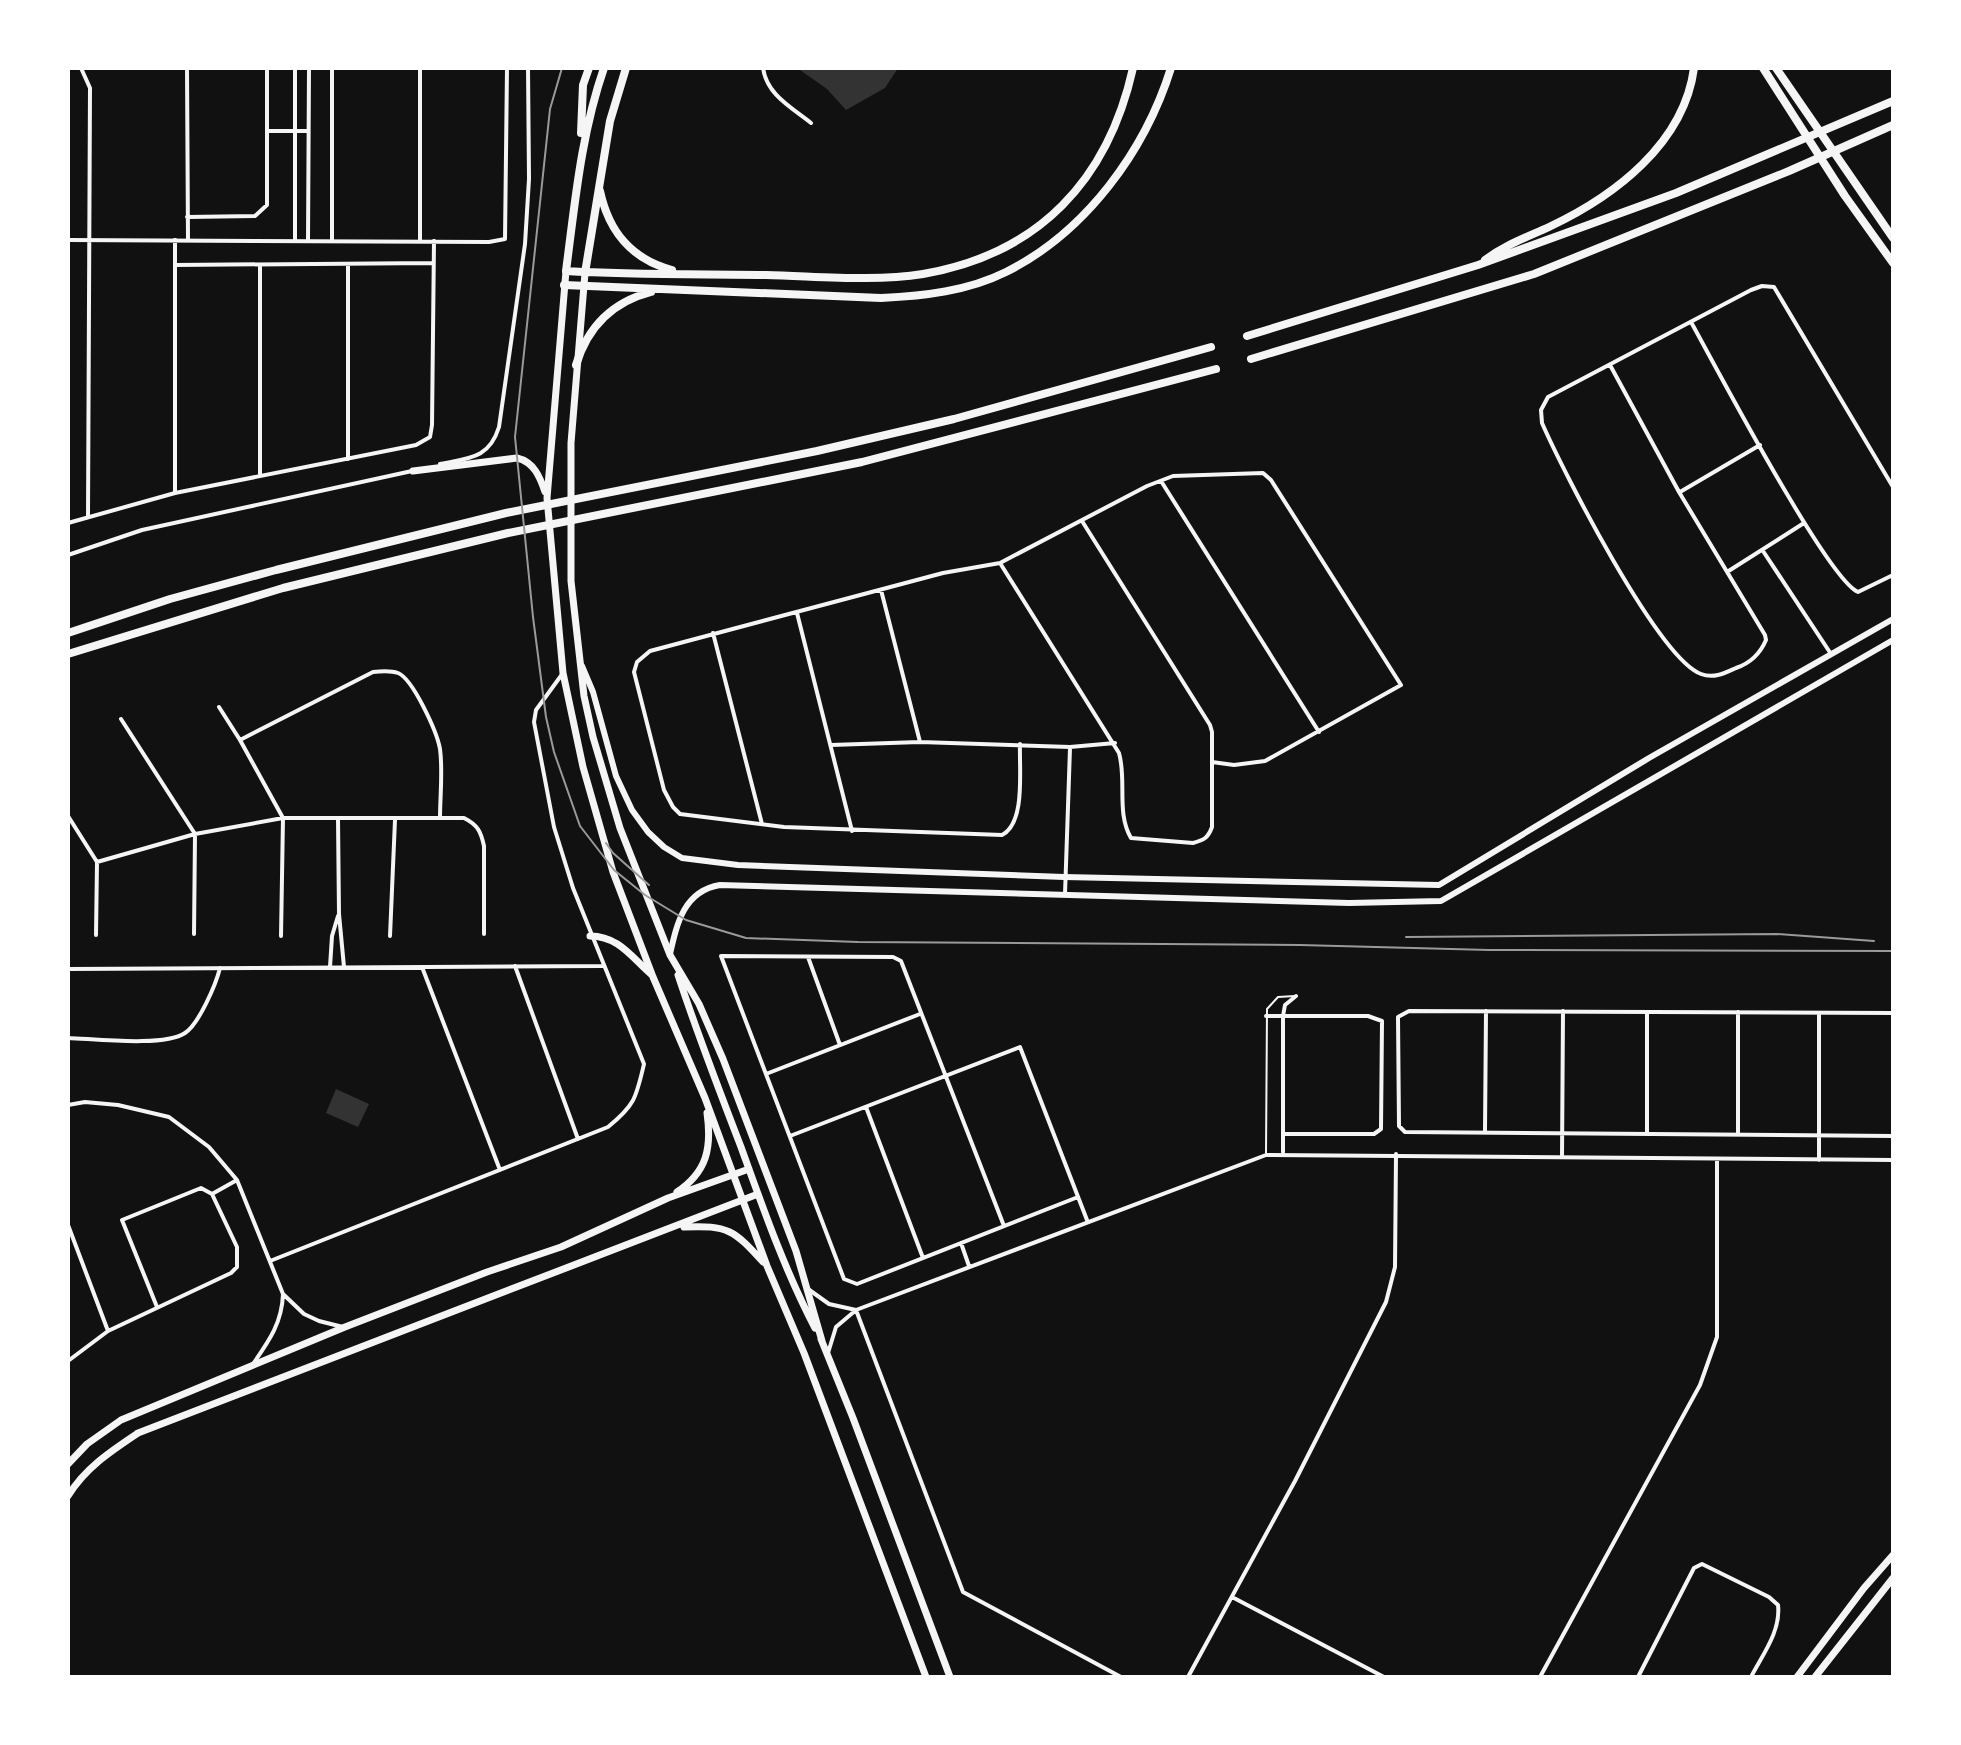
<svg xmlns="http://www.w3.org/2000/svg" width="1961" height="1745" font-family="'Fira Sans',sans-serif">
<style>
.water{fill:#333}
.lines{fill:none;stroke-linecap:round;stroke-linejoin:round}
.service{stroke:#f5f5f5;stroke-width:2}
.minor{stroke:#f5f5f5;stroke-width:4}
.secondary{stroke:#f5f5f5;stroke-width:6}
.primary{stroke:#f5f5f5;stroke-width:7}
.motorway{stroke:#f5f5f5;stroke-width:8}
.tram{stroke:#9a9a9a;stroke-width:2}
</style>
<rect width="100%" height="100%" fill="#111"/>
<path class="water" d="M797,68H898L885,88L846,110L827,89Z
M336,1089L369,1104L358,1127L326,1113Z"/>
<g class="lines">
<path class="service" d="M1266,1153L1267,1009L1278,997L1295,996"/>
<path class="minor" d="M81,68L90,88L88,517
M187,68L188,241
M295,68V241
M332,68V241
M420,68V241
M763,68C767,95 791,107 811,123
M267,131H308
M187,217L255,216L267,205V68
M68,240L489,242L505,239L507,68
M175,240V493
M308,241L309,68
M348,264V459
M175,265L433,263
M1691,322C1715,365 1827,579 1858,592L1893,575
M1610,365L1679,492L1765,635L1766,640C1760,654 1751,663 1736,668C1725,673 1714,679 1701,674C1658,658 1563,471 1542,423L1541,410L1548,397L1751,290L1762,286L1774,287L1893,487
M440,464C469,458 489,459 499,427L525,244L529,179L528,68
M260,474V265
M1161,481L1319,732
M1680,492L1760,445
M68,523L175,493L416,445L430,437L432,425L434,241
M1763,551L1831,654
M68,555L142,530L412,471
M1000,563L1119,753C1127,781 1116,812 1131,838L1193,843C1204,840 1208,838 1212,827V732L1210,725L1082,521
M1727,572L1804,523
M881,590L920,742
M797,613L852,831
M713,633L762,824
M219,707L240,740L283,818L281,936
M121,719L195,834L194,934
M240,740L373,672C381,671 390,670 398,673C413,679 437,732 440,749C443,771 440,796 440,818
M1020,744C1019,769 1026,823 1002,835L784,827L680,814L673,807L664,790L634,672L637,662L650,651L943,573L1000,563L1147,486L1173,476L1263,473L1271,480L1401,685L1265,761L1234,765L1212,762
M831,745L920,742L1070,747L1115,743
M68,816L97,862L96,935
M338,819L339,914L344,967
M97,862L195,834L283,818H464C478,825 481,832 484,846V934
M1065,894L1070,748
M390,936L395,820
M808,957L840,1045
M515,966L578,1139
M330,967L332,936L338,916
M422,967L500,1170
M68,969L602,966
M1738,1012V1135
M1893,1013L1409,1011L1398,1017L1399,1126L1405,1132L1893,1136
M1266,1016H1368L1382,1021L1381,1129L1374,1134H1283
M68,1038C96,1039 164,1047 185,1033C199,1024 216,984 220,968
M766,1074L920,1014
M68,1105L85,1102L118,1105L169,1117L209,1147L237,1180L283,1294L304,1314L319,1321L343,1327
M866,1107L923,1258
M1485,1132L1486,1011
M1647,1134V1012
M790,1136L1020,1047L1087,1220
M1283,1152V1016L1285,1005L1296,996
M1562,1157L1563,1011
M1819,1160V1013
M212,1194L237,1180
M68,1225L108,1331
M1004,1226L901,961L893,957L721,956L844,1279L857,1284C930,1255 1004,1226 1078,1197
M961,1243L969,1266
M270,1261L608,1127C635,1105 636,1098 644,1064L573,888L554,827L534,722L536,710L563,673
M808,1289L829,1304L856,1310
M157,1307L122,1220L201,1188L212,1194
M856,1310L963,1592L1121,1677
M828,1353L836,1327L856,1310L1266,1155L1893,1160
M68,1361L108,1331L231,1273L237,1267V1247L212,1194
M253,1364C269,1341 282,1323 283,1294
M1232,1597L1384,1677
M1188,1677L1295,1481L1386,1302L1395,1267L1396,1154
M1540,1677L1700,1385L1717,1337V1159
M1638,1677L1694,1568L1702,1564L1769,1597L1778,1605C1781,1631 1763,1654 1751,1677"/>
<path class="secondary" d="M582,666L593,692L616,776L632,810L648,832L664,847L682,858L738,865L1064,877L1439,885L1649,758L1893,619
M670,954C677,923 684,891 720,885L1349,903L1441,901L1893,640"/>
<path class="primary" d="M566,271L547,498L563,673L583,767L613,872L653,977L705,1098L767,1266L804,1353L926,1677
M585,273L571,443V581L584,696L593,737L620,828L670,955L699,1004L723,1059L796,1251L822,1341
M413,471L517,458C534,462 540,477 545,492
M590,936C619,936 632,958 652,975
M678,975C697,1033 719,1090 741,1147C763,1208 785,1271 815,1328
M677,1192C707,1172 712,1148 707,1113
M684,1227C728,1225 734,1230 763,1262
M821,1339L853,1418L950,1677
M68,1464L87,1444L121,1420L345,1327L487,1272L561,1247L668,1198L749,1169
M68,1496C85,1468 111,1451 138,1433L758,1194
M1797,1677L1864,1588L1893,1555
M1815,1677L1893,1578"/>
<path class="motorway" d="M604,68C581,134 575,203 566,271C632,275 699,274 766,275C816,276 874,282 923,274C1039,254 1108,180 1133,68
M1763,68L1845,196L1893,263
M1776,68L1893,238
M581,133L583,85L589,68
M600,191C609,232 631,259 672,270
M1485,260C1506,244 1528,237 1551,226C1614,196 1684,144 1694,68
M585,273L610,121L626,68
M564,285L881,298C924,296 968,291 1006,272C1086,232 1145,151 1171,68
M1247,336L1478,265L1676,193L1893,101
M1251,359L1534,274L1789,171L1893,125
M576,365C588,326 612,302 651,292
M68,633L170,599L276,570L506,513L817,451L954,419L1211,347
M68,654L283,588L508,533L862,462L1216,369"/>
<path class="tram" d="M562,68L550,109L515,437L533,617L546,717L554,752L580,826L614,870L645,895L686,920L746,938L858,942L1300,945L1489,950L1893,951
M606,843L613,853L649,885
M1406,937L1777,934L1874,941"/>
</g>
<rect width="1961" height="1745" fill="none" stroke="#ffffff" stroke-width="140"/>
</svg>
